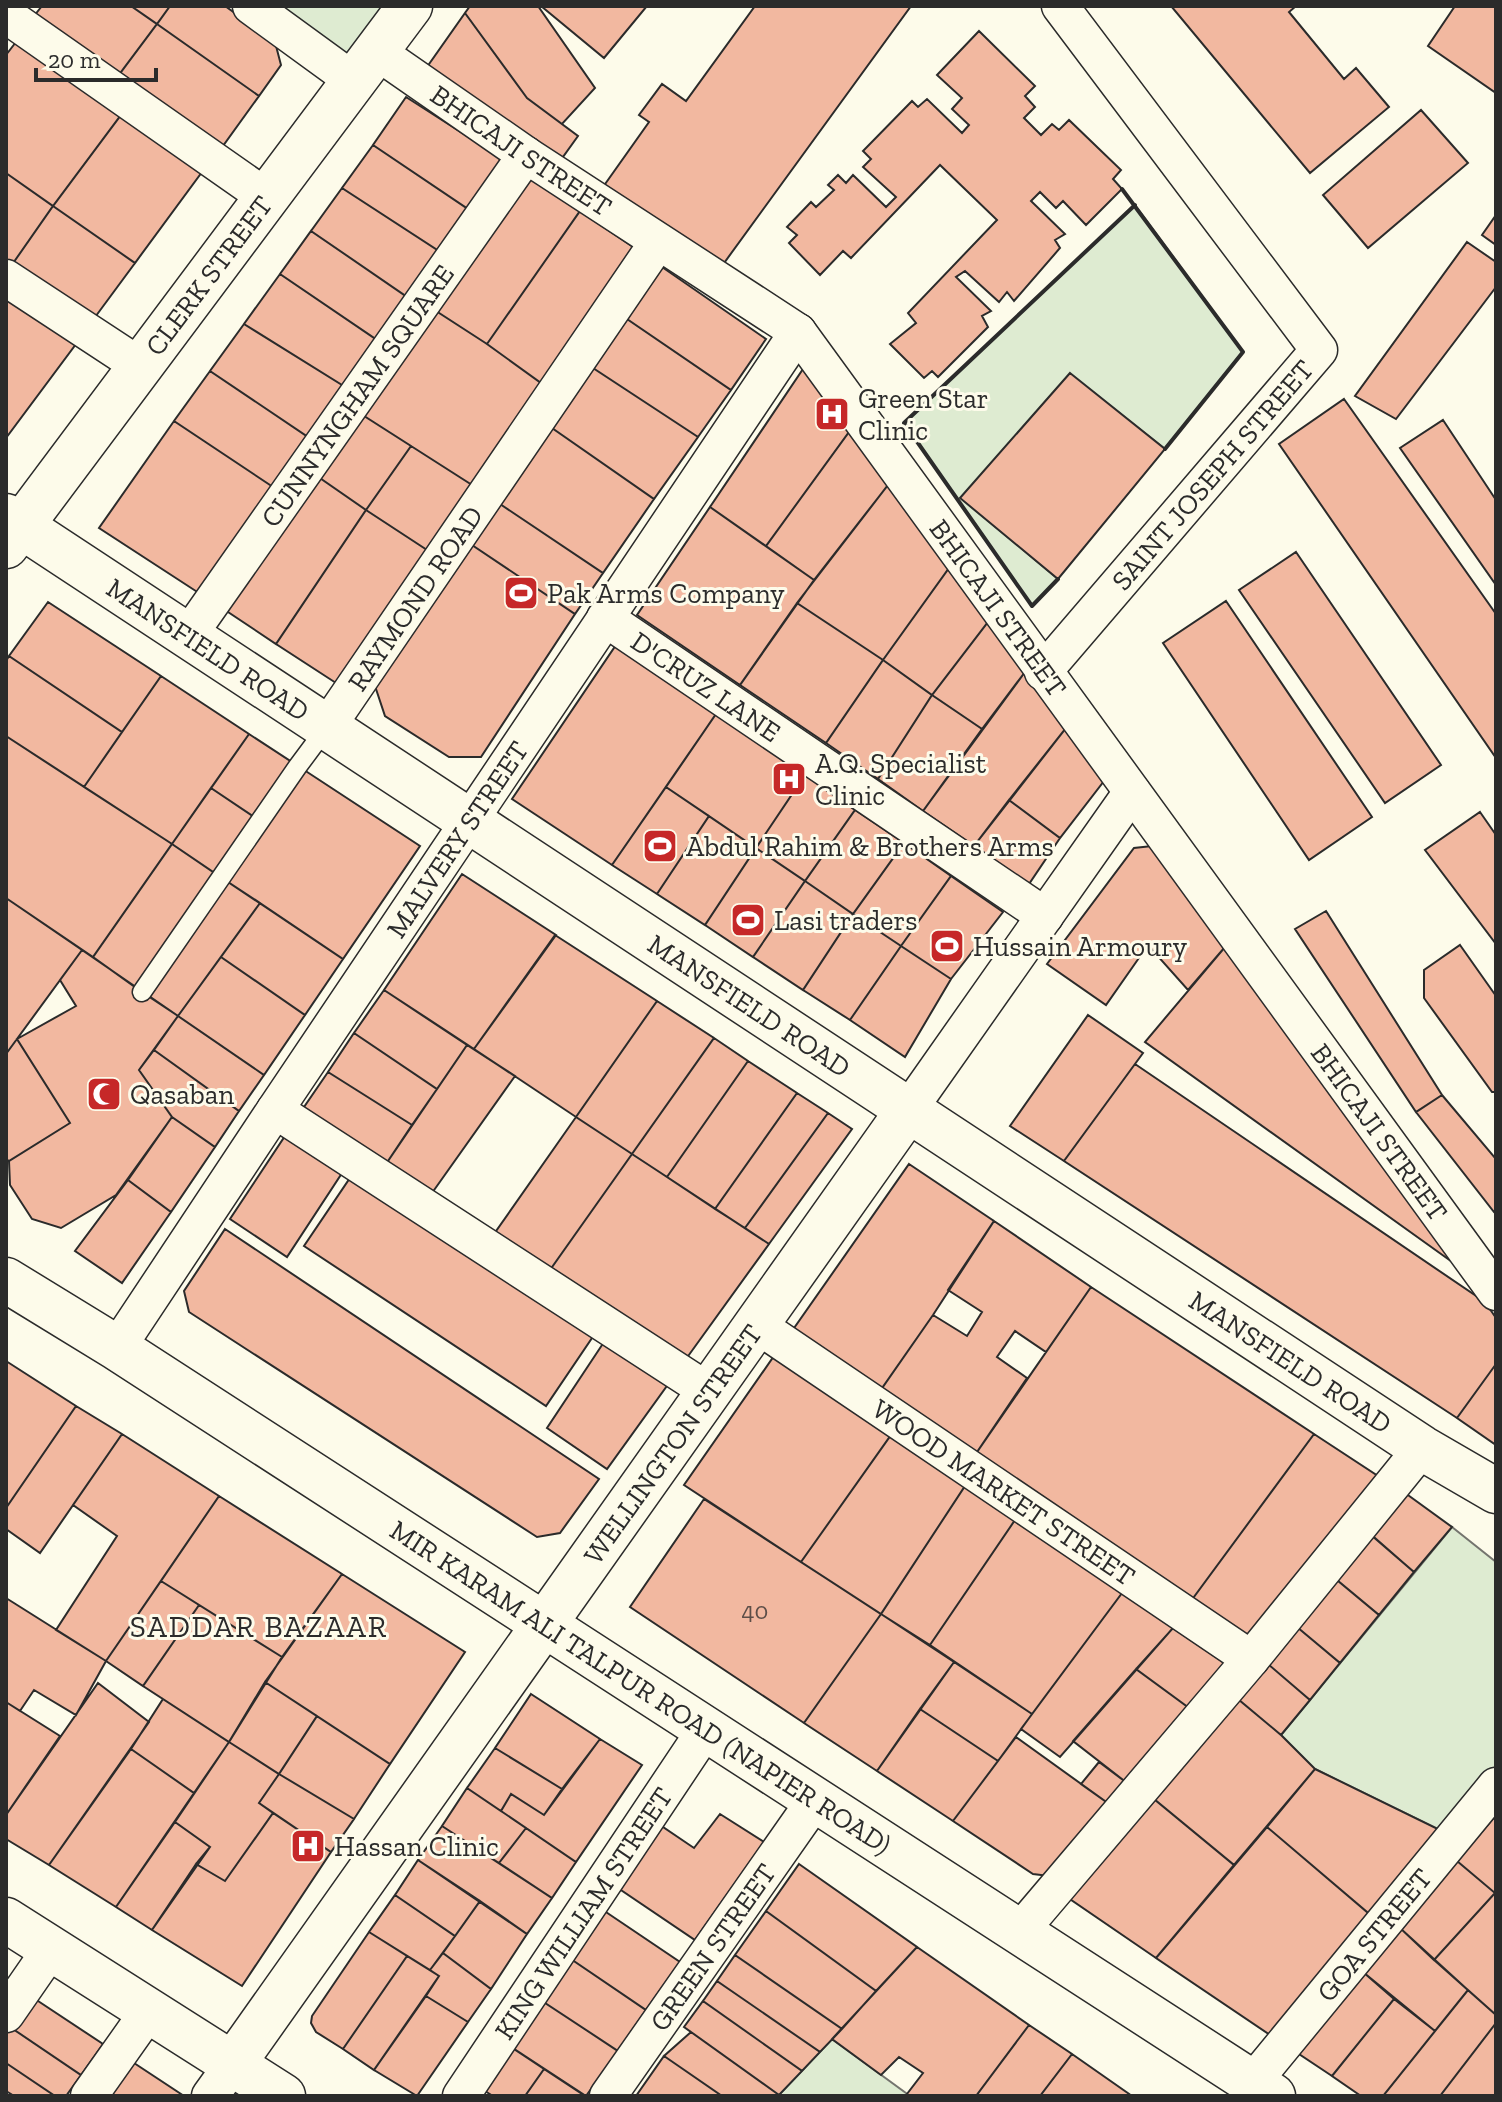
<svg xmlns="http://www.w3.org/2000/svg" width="1502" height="2102" font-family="'Zilla Slab',serif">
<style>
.green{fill:#deebd1;stroke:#74746e;stroke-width:2}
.building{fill:#f2b8a0;stroke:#2b2b2b;stroke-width:2}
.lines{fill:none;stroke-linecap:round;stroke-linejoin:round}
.lane-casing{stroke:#2b2b2b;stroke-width:21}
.street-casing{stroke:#2b2b2b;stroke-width:39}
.secondary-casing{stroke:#2b2b2b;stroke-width:47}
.lane{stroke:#fdfbea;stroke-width:18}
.street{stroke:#fdfbea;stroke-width:36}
.secondary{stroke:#fdfbea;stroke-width:44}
.wall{stroke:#2b2b2b;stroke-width:4}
.labels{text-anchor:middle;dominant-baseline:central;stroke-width:6;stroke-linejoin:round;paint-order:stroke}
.number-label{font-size:24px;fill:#5d4e48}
.street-label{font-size:28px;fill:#2b2b2b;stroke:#fdfbea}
.poi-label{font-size:28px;fill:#2b2b2b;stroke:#fdfbea;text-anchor:start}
.neighbourhood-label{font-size:30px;letter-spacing:2px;fill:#2b2b2b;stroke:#fdfbea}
</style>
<rect width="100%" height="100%" fill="#fdfbea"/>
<path class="green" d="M251,6H410L354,81Z
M1135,205L1243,352L1165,449L1070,374L961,498L1058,579L1032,606L904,423Z
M1452,1527L1496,1562V1768L1444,1832L1315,1769L1281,1735Z
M832,2039L910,2096H778Z"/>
<path class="building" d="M42,6H131L157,24L118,76L34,16Z
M131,6H170L157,24Z
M170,6H225L275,42L281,65L259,96L157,24Z
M470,6H538L595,88L562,124L527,98L465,13Z
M541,6H647L604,58Z
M755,6H911L719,270L603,187L649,122L639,115L662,84L686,101Z
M1171,6H1296L1289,12L1344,79L1356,68L1389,107L1310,173Z
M1455,6H1496V93L1428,46Z
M465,13L527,98L578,136L560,161L427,67Z
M157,24L259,96L220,150L118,76Z
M979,31L1035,86L1025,96L1035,107L1024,118L1041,135L1052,124L1059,130L1069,120L1121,170L1113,179L1122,189L1086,225L1063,201L1056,208L1040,192L1031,201L1065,234L1055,240L1060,248L1014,301L1007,292L999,302L965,271L956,277L991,311L982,316L988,327L938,377L932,371L924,378L890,344L916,323L908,313L997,220L940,165L851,258L843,251L820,275L789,243L797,235L787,227L811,202L816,207L834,190L828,185L838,175L846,183L853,175L886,207L896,197L863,167L871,159L863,151L912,101L918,107L927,99L962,133L969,125L952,109L962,98L937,75Z
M16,42L121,115L53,206L6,173V55Z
M406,97L509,163L474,213L373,145Z
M1421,110L1468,163L1368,248L1323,195Z
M121,115L202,172L135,263L53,206Z
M373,145L474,213L445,255L342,188Z
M6,173L53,206L9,269L6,267Z
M527,175L580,211L487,344L433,309Z
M342,188L445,255L413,301L311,231Z
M53,206L135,263L90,324L9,269Z
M580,211L633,247L541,383L487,344Z
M1496,215V245L1482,235Z
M311,231L413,301L383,344L280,274Z
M1467,242L1496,262V287L1396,419L1355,396Z
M662,267L766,339L731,390L627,319Z
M280,274L383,344L350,390L244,324Z
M6,291L79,340L6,438Z
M433,309L487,344L541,383L472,485L361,414Z
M627,319L731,390L698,437L593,368Z
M244,324L350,390L314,441L210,371Z
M593,368L698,437L654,499L552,428Z
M803,369L849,432L766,546L710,507Z
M210,371L314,441L279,491L174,421Z
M1070,373L1165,449L1058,579L960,498Z
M1344,399L1496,614V758L1279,444Z
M361,414L411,446L366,510L317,476Z
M1443,420L1496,500V585L1400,448Z
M174,421L279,491L205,597L99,528Z
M552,428L654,499L603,573L500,504Z
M849,432L888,485L814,580L766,546Z
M411,446L472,485L427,550L366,510Z
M317,476L366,510L276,644L225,610Z
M888,485L949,568L883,660L797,603Z
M500,504L603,573L575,614L472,545Z
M710,507L814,580L740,685L637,615Z
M366,510L427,550L336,683L276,644Z
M472,545L575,614L481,757H449L385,716L375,686Z
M1296,552L1441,765L1385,803L1239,590Z
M949,568L988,622L932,695L883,660Z
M1226,601L1372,817L1309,860L1163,643Z
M48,602L161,676L122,732L9,656Z
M797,603L883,660L826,743L740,685Z
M988,622L1025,672L982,729L932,695Z
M616,645L716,714L612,865L512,799Z
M9,656L122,732L84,787L6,736V661Z
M883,660L932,695L878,779L826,743Z
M1025,672L1066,728L974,846L923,811Z
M161,676L249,734L172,844L84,787Z
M932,695L982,729L923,811L878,779Z
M716,714L805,775L756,848L666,787Z
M1066,728L1104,781L1060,838L1009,800Z
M249,734L298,766L260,821L211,788Z
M6,736L172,844L93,957L6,898Z
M298,766L420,846L343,959L222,878Z
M805,775L855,810L805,881L756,848Z
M666,787L709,816L657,894L612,865Z
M211,788L260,821L222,878L172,844Z
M1009,800L1060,838L1029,884L974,846Z
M855,810L904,843L853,914L805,881Z
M1480,812L1496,835V944L1425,850Z
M709,816L756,848L705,925L657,894Z
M904,843L951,876L901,946L853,914Z
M172,844L222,878L142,992L93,957Z
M1152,846L1225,947L1188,990L1148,945L1106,1005L1047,964L1134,848Z
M756,848L805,881L753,957L705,925Z
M462,874L556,935L474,1049L384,990Z
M951,876L1003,912L951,979L901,946Z
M222,878L260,903L178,1016L142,992Z
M805,881L853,914L803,990L753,957Z
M6,898L82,950L6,1054Z
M260,903L343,959L305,1015L221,957Z
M1326,911L1442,1095L1416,1112L1295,929Z
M853,914L901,946L850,1020L803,990Z
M555,935L657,1001L576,1117L474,1049Z
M1460,945L1496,996V1092H1492L1424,998V970Z
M901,946L951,979L905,1057L850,1020Z
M1225,947L1455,1264L1145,1042Z
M82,950L178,1016L139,1070L172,1117L116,1195L61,1228L32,1219L10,1185L9,1161L70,1123L17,1039L76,1006L60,980Z
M221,957L305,1015L264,1075L178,1016Z
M384,990L467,1045L437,1089L354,1033Z
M657,1001L714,1038L632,1154L576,1117Z
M1088,1015L1143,1053L1064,1161L1010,1126Z
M178,1016L264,1075L239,1111L154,1050Z
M354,1033L437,1089L412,1125L328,1072Z
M714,1038L748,1061L667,1177L632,1154Z
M17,1039L70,1123L9,1161L6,1159V1054Z
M467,1045L515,1076L432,1193L386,1164Z
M154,1050L239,1111L215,1147L172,1117L139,1070Z
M748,1061L797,1093L715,1209L667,1177Z
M1135,1064L1485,1302L1496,1318V1364L1457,1418L1064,1161Z
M328,1072L412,1125L386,1164L302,1110Z
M797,1093L828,1113L745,1228L715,1209Z
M1442,1095L1496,1159V1211L1494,1212L1416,1112Z
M828,1113L852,1129L769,1244L745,1228Z
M172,1117L215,1147L171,1212L128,1180Z
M576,1117L632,1154L550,1270L494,1234Z
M287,1133L344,1170L287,1257L230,1219Z
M632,1154L769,1244L686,1359L550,1270Z
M909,1164L994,1221L933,1315L880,1391L792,1331Z
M352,1175L594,1335L546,1406L304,1246Z
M128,1180L171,1212L122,1283L75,1251Z
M994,1221L1091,1287L1046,1352L1015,1331L997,1357L1027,1378L975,1455L880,1391L933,1315L967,1336L982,1312L948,1290Z
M225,1229L599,1479L560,1533L537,1537L189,1312L184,1291Z
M1091,1287L1314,1434L1191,1601L975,1455Z
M604,1342L669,1383L607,1469L547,1428Z
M774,1356L891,1435L801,1562L684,1485Z
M6,1361L76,1406L6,1508Z
M1496,1364V1445L1457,1418Z
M76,1406L122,1434L40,1553L6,1529V1508Z
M122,1434L219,1496L106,1661L56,1630L117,1536L73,1505Z
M1314,1434L1381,1478L1247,1638L1191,1601Z
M891,1435L965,1486L881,1614L801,1562Z
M965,1486L1015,1520L930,1645L881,1614Z
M1401,1490L1452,1527L1414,1572L1370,1534Z
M219,1496L342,1574L282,1657L161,1581Z
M704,1499L881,1614L804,1723L630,1607Z
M1015,1520L1122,1593L1032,1714L930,1645Z
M1367,1531L1414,1572L1379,1615L1331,1575Z
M342,1574L465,1652L390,1764L265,1682Z
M1331,1575L1379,1615L1340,1663L1291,1622Z
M161,1581L199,1605L143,1686L106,1661Z
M1122,1593L1173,1628L1060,1757L1021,1729Z
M6,1598L106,1661L76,1715L34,1690L20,1711L6,1702Z
M199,1605L282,1657L229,1742L143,1686Z
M881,1614L954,1662L877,1771L804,1723Z
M1291,1622L1340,1663L1310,1700L1261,1658Z
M1173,1628L1226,1664L1189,1708L1136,1669Z
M1261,1658L1310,1700L1281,1735L1232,1694Z
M954,1662L1032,1714L998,1761L920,1709Z
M1136,1669L1189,1708L1127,1783L1073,1741Z
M265,1682L317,1716L279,1774L229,1742Z
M98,1683L149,1722L49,1865L6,1839V1815Z
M531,1694L600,1739L562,1789L495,1748Z
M1232,1694L1281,1735L1315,1769L1234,1865L1148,1794Z
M163,1699L229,1742L194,1793L131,1749Z
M6,1702L60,1736L6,1815Z
M920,1709L998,1761L953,1821L877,1771Z
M317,1716L390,1764L354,1819L279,1774Z
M1016,1737L1109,1804L1049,1876L1033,1874L953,1821Z
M600,1739L642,1765L576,1862L501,1811L511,1794L544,1815Z
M229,1742L279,1774L259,1803L273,1813L225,1881L196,1864L210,1847L175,1822Z
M495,1748L562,1789L544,1815L511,1794L501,1811L467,1788Z
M131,1749L194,1793L116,1907L49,1865Z
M1099,1762L1127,1783L1109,1804L1081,1784Z
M1315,1769L1444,1832L1374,1918L1267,1827Z
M279,1774L354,1819L331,1852L259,1803Z
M467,1788L526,1828L499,1863L442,1826Z
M1148,1794L1234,1865L1156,1958L1064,1895Z
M273,1813L331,1852L242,1986L152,1930L196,1864L225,1881Z
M720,1814L764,1842L695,1940L612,1884L654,1821L694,1848Z
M1496,1815V2015L1434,1960L1495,1893L1457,1861Z
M175,1822L210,1847L152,1930L116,1907Z
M442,1826L552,1898L527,1934L418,1860Z
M1267,1827L1374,1918L1276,2039L1156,1958Z
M526,1828L576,1862L552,1898L499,1863Z
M418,1860L480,1901L455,1936L395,1895Z
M1457,1861L1495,1893L1434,1960L1400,1928Z
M799,1864L917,1947L876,1991L766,1911Z
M395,1895L455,1936L430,1970L369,1932Z
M480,1901L527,1934L491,1989L443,1953Z
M597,1906L680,1962L646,2010L565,1955Z
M766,1911L876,1991L842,2029L735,1955Z
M1400,1928L1468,1990L1435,2031L1363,1972Z
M369,1932L407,1956L343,2049L316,2032L311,2023L312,2016Z
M917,1947L1029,2025L976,2096H910L907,2094L923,2073L899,2057L881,2075L832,2039Z
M443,1953L491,1989L468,2022L426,1996L439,1976L430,1970Z
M565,1955L646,2010L618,2051L536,1997Z
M735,1955L842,2029L820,2052L717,1981Z
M407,1956L439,1976L374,2070L343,2049Z
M1363,1972L1394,1999L1332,2076L1296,2052Z
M717,1981L820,2052L802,2071L703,2001Z
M1468,1990L1496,2015V2023L1440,2096H1383Z
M426,1996L468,2022L417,2096L374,2070Z
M32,1997L103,2044L81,2075L10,2027Z
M536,1997L618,2051L586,2096L505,2043Z
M1394,1999L1435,2031L1383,2096H1361L1332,2076Z
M703,2001L802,2071L779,2095L684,2027Z
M1496,2023V2096H1440Z
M1029,2025L1072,2054L1040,2096H976Z
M10,2027L81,2075L66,2096H55L6,2063V2033Z
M691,2032L779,2095L722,2096L664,2056Z
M505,2043L544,2069L525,2096H493L477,2086Z
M1072,2054L1132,2096H1040Z
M664,2056L722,2096H636Z
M131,2061L184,2096H107Z
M6,2063L55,2096H14L11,2094L6,2091Z
M544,2069L585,2096H525Z"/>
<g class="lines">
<g class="lane-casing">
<path id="lane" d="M142,992L298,766L327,727"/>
</g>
<g class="street-casing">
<g id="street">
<path d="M251,6L354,81"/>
<path d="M6,15L266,197"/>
<path id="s1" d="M376,51L526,155L798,332L1496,1292"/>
<path d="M6,278L140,366"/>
<path id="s2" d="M605,618L1045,916"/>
<path id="s3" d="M188,636L526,155"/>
<path id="s4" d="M1043,672L1319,350L1060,6"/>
<path id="s5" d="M327,727L658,242"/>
<path d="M909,1109L1132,792"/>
<path d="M275,1110L708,1391"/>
<path id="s6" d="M757,1325L1251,1659"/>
<path id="s7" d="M117,1348L275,1110L798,332"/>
<path d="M1020,1931L1251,1659L1422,1448"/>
<path d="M6,2014L51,1949"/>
<path id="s8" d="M1252,2083L1496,1786"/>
<path d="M89,2096L149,2011"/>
<path d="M210,2096L233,2064"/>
<path id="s9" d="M461,2096L706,1729"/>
<path id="s10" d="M608,2096L816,1799"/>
</g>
</g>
<g class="secondary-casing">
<g id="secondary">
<path id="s11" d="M6,516L1422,1448L1496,1491"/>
<path id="s12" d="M6,546L410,6"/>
<path id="s13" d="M6,1280L117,1348L1273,2096"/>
<path d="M6,1920L283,2096"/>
<path id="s14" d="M233,2064C458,1745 685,1428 909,1109"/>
</g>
</g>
<use href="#lane" class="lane"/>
<use href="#street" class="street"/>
<use href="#secondary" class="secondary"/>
<path class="wall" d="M1122,189L1243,352L1165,449
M1058,579L1032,606L904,423L1135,205"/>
</g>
<defs>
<g id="hospital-square" transform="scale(1.8)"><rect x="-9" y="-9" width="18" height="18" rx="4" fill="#c62828" stroke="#fdfbea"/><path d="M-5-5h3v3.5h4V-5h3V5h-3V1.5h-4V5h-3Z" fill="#fff"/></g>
<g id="stadium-square" transform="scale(1.8)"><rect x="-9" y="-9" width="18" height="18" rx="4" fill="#c62828" stroke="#fdfbea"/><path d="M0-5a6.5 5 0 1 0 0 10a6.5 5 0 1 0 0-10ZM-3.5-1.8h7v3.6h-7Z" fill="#fff"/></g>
<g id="mosque-square" transform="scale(1.8)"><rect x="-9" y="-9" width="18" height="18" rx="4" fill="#c62828" stroke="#fdfbea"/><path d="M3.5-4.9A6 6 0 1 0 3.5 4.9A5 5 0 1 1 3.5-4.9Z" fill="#fff"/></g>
</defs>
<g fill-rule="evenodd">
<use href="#hospital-square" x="832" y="414"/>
<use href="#stadium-square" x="521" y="593"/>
<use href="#hospital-square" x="789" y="779"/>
<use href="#stadium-square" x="660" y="846"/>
<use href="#stadium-square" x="748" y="920"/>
<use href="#stadium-square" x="947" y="946"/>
<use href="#mosque-square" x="104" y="1094"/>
<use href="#hospital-square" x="308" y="1846"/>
</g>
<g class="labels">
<g class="number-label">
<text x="755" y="1610">40</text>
</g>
<g class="street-label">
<text stroke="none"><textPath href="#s1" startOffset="176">BHICAJI STREET</textPath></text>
<text stroke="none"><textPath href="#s12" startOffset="338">CLERK STREET</textPath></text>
<text stroke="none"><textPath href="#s3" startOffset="294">CUNNYNGHAM SQUARE</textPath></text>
<text stroke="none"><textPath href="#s4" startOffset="260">SAINT JOSEPH STREET</textPath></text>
<text stroke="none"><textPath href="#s5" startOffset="156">RAYMOND ROAD</textPath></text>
<text stroke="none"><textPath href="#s1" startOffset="848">BHICAJI STREET</textPath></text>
<text stroke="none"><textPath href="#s11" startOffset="242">MANSFIELD ROAD</textPath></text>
<text stroke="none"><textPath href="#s2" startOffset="122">D'CRUZ LANE</textPath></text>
<text stroke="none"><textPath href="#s7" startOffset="612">MALVERY STREET</textPath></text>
<text stroke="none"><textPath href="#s11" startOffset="890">MANSFIELD ROAD</textPath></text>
<text stroke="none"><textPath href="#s1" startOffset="1496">BHICAJI STREET</textPath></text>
<text stroke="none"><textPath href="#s11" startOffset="1538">MANSFIELD ROAD</textPath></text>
<text stroke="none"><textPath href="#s14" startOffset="760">WELLINGTON STREET</textPath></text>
<text stroke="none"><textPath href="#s6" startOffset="298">WOOD MARKET STREET</textPath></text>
<text stroke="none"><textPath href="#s13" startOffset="754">MIR KARAM ALI TALPUR ROAD (NAPIER ROAD)</textPath></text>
<text stroke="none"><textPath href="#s9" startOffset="220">KING WILLIAM STREET</textPath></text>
<text stroke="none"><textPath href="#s8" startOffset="192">GOA STREET</textPath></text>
<text stroke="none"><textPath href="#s10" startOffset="182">GREEN STREET</textPath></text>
</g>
<g class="poi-label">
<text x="858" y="398">Green Star<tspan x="858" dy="32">Clinic</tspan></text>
<text x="547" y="593">Pak Arms Company</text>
<text x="815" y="763">A.Q. Specialist<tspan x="815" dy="32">Clinic</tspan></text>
<text x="686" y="846">Abdul Rahim &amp; Brothers Arms</text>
<text x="774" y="920">Lasi traders</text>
<text x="973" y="946">Hussain Armoury</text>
<text x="130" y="1094">Qasaban</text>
<text x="334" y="1846">Hassan Clinic</text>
</g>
<g class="neighbourhood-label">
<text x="259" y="1627">SADDAR BAZAAR</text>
</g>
</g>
<rect width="1502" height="2102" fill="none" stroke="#2b2b2b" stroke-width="16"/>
<path d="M36 68v12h120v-12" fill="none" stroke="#2b2b2b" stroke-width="4"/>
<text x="48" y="68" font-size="24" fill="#2b2b2b" stroke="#fdfbea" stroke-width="6" paint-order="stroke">20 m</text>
</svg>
